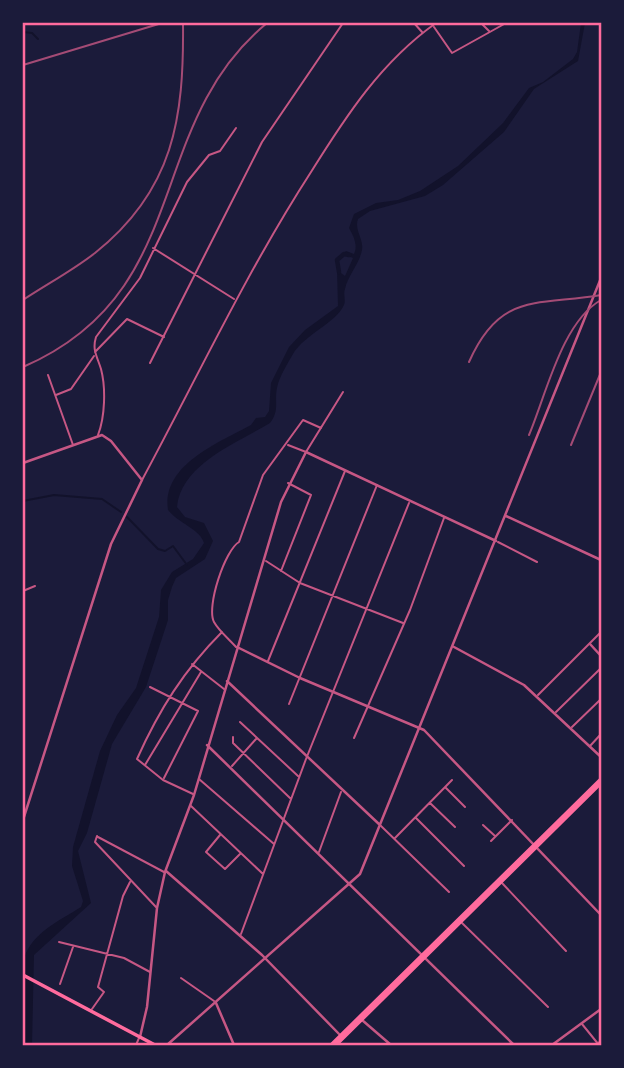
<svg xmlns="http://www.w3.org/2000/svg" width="624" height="1068" font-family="'DM Sans',sans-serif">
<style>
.water{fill:#12122b}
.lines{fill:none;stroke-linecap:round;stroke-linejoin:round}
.stream{stroke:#12122b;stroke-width:2}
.river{stroke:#12122b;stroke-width:4.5}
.minor{stroke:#c65784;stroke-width:2}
.tertiary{stroke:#c65784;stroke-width:2.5}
.primary{stroke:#ff6b9d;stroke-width:3.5}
.rail{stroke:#a44b75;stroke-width:2}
.neatline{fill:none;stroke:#ff6b9d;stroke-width:2.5}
</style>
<rect width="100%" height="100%" fill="#1b1b3a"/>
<path class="water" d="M581,23H585L578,61L534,89L504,132L443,185L425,196L370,211L358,219C354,230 364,239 362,250C359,265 348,275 345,289C343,294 346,300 344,305C336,323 305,334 293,354C288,363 279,377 277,388C274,402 280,410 270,423C237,443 181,464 177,507L185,517L204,523L213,541L205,559L176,578L172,587L168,600V620L146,687L112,744L87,833L78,851L91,903L34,955L32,1045H23L24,958C33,932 59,921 81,907L83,901L72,866L73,847L100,751L117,715L136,688L159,617L161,590L172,572L193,559L204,543C200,529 178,523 168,510C161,465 220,442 251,425L256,418L265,417L269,411L271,383L289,347L305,330L338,306L337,270L345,276L353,258L343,254L346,251L354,254C358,245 354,237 349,228L354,214L376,203L398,200L420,191L458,166L503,123L529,88L543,82L573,59L577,52Z"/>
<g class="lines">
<path class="stream" d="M23,32L32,33L38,39
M23,501L54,495L102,499L121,512
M127,517L158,549L165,551L173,546L187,565"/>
<path class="river" d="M339,272L337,260L344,254L349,255"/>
<path class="minor" d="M414,23L422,32
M481,23L489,31
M434,27L452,53L506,23
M153,248L234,299
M95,352L127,319L164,337
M150,363L262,142L343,23
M48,375L73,445
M56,395L71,389L94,356
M98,435C105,417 106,388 101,369C97,356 92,350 96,337L140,278L187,182L209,155L220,151L236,128
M288,445L306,452L343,392
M142,480C198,376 247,271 311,172C346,116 381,62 436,23
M498,542L537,562
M266,561L300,583L403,623
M281,571L311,495L288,483
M23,591L35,586
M236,647C229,639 219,631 214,622C206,607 225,550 239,542L263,475L303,420L321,428
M268,661L345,471
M192,664L224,689
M150,687L198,711L164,778
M538,695L601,632
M289,704L377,485
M556,712L601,668
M240,722L298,776
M572,727L601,699
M233,737V743L291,799
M354,738L410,610L444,518
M590,746L601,734
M145,765L201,672
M232,766L256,739
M199,779L274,844
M446,788L465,807
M193,794L163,780L137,759C159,710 184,670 222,632
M430,803L455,827
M191,806L263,874
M416,818L464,866
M380,825L449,892
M483,825L495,836
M220,835L206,852L225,869L240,854
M97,836L95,842L156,907
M98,837L164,872
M395,838L452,780
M491,841L512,820
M319,852L341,792
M502,883L566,951
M461,922L548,1007
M241,934L306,759L409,503
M59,942L124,958L150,972
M181,978L214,1001
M60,984L73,947
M92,1009L104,992L98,987L123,896L130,882
M582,1024L599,1045
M136,1045L139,1038
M595,1045L601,1041"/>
<path class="tertiary" d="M23,463L102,435L111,441L142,480L111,544L23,820
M506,516L601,560
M590,644L601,656
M237,647L300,678L424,730L601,915
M454,647L524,685L601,757
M227,681L380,825
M207,745L514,1045
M166,871L262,955L341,1036
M216,1003L234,1045
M362,1020L391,1045
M140,1037L147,1007L157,908L165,872L194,795L281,502L306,452L496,541
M167,1045L360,874L601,278
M552,1045L601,1009"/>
<path class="primary" d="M23,975L155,1045
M331,1045L601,779
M336,1045L601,783"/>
<path class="rail" d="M23,65L162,23
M23,300C47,284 72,271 95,253C174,190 184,118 183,23
M469,362C500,292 536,306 601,295
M23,367C196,292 142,126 267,23
M529,435C546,395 562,322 601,300
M571,445L601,372"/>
</g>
<rect width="624" height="1068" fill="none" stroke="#1b1b3a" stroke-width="49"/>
<rect x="24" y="24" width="576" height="1020" class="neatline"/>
</svg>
